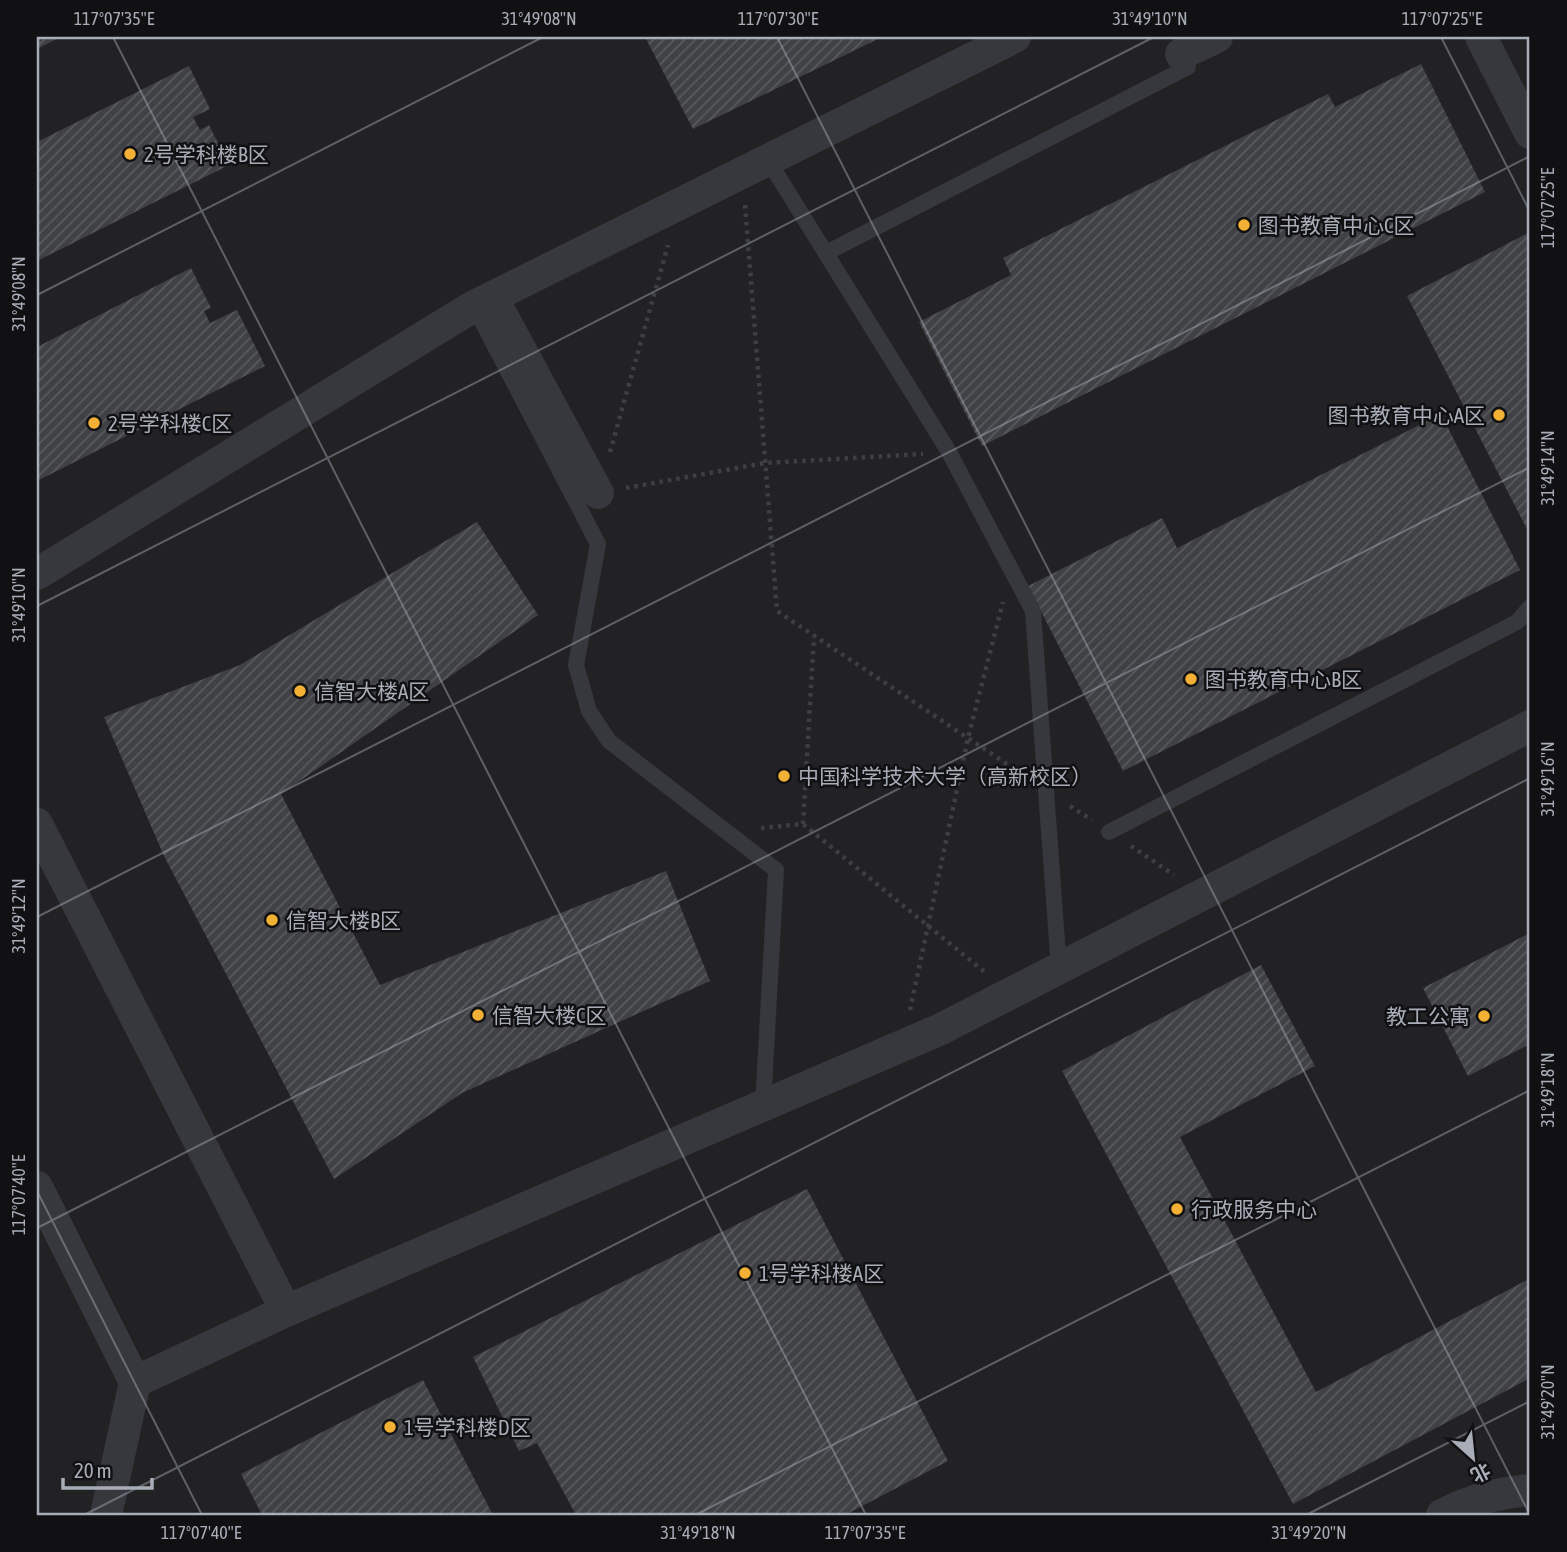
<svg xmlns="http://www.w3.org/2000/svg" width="1567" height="1552" font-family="'Asap Condensed','Noto Sans SC',sans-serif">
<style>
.built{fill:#222225}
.building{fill:url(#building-hatch)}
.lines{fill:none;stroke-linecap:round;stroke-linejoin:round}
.path{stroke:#3d3f44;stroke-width:4.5;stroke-dasharray:3.5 5;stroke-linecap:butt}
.service{stroke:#37383d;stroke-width:16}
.minor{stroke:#37383d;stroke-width:32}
.ticks{fill:none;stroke:#a8adb8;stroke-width:2;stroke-opacity:0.45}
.poi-dot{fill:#f2b134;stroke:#111113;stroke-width:2.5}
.labels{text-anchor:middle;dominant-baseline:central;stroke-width:5;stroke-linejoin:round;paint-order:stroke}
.poi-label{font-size:21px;fill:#a8adb8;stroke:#111113;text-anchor:start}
.neatline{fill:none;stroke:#a8adb8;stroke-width:2.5}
.ticks-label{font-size:18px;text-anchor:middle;fill:#a8adb8}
</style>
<defs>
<pattern id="building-hatch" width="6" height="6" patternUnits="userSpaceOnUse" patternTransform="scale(1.75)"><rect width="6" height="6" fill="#404145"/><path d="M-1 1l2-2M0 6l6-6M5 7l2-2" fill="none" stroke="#595a5e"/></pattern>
</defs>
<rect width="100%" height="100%" fill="#161618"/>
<path class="built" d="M37,37H1530V1515H37Z"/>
<path class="building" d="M37,37H60L37,49Z
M645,37H882L693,129Z
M1421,64L1485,192L982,446L919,322L1011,275L1003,258L1328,94L1335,107Z
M189,66L210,109L193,117L200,130L209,125L229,165L37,261V142Z
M1530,232V535L1407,296Z
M191,268L211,308L204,311L210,323L237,310L265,366L37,481V347Z
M1441,414L1520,570L1123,771L1028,586L1162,518L1177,548Z
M477,522L538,615L281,794L380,985L666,871L710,981L462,1093L334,1179L164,856L104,717L240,665Z
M1530,933V1044L1468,1076L1423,988Z
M1261,965L1315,1066L1180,1137L1316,1392L1527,1280L1530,1286V1378L1293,1504L1062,1071Z
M807,1189L948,1461L845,1515H576L537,1443L519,1451L473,1357Z
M423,1380L493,1515H262L241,1474Z"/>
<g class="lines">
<path class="path" d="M745,205L777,611L1022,774
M610,452L668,245
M626,488L765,463L923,454
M1070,806L1092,820
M803,824L814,636
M761,828L803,824L986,973
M1131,846L1174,875
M910,1010L968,738L1003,602"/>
<path class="service" d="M768,160L949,452L1033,611L1059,969
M826,253L1188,67
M474,306L598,544L576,665L589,711L609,741L776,870L763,1106
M1109,832L1517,622L1530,607"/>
<path class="minor" d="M1481,37L1530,133
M1181,54L1217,37
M492,297L598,493
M37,574L474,306L1015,37
M37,824L286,1311
M37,1187L135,1382L106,1515
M135,1382L286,1311L941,1029L1530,726
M1442,1515C1471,1500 1497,1493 1530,1490"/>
</g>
<path class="ticks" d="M113,37L866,1515M777,37L1530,1515M1441,37L1530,212M37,295L543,37M37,606L1154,37M37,917L1530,156M37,1191L202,1515M37,1228L1530,467M84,1515L1530,778M695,1515L1530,1090M1306,1515L1530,1401"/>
<g class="poi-dot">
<circle cx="130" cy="154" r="7"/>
<circle cx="1244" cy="225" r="7"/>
<circle cx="1499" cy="415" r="7"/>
<circle cx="94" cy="423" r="7"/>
<circle cx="1191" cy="679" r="7"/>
<circle cx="300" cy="691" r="7"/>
<circle cx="784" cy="776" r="7"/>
<circle cx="272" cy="920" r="7"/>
<circle cx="478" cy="1015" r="7"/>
<circle cx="1484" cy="1016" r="7"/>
<circle cx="1177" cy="1209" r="7"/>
<circle cx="745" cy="1273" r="7"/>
<circle cx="390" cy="1427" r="7"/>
</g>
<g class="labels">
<g class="poi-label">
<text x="144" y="154">2号学科楼B区</text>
<text x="1258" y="225">图书教育中心C区</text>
<text x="1485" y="415" text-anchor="end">图书教育中心A区</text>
<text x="108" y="423">2号学科楼C区</text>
<text x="1205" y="679">图书教育中心B区</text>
<text x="314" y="691">信智大楼A区</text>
<text x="798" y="776">中国科学技术大学（高新校区）</text>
<text x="286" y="920">信智大楼B区</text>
<text x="492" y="1015">信智大楼C区</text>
<text x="1470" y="1016" text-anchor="end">教工公寓</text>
<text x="1191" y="1209">行政服务中心</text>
<text x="759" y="1273">1号学科楼A区</text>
<text x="404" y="1427">1号学科楼D区</text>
</g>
</g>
<rect width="1567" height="1552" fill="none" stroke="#111113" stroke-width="77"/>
<g transform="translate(1473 1458) rotate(153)" stroke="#111113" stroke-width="5" paint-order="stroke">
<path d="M0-5L12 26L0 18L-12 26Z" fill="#a8adb8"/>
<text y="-10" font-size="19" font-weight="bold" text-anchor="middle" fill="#a8adb8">北</text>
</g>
<path d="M63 1478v10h89v-10" fill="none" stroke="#a8adb8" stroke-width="3.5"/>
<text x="74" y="1478" font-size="21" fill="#a8adb8" stroke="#111113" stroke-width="5" paint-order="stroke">20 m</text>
<rect x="38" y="38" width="1490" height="1476" class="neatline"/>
<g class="ticks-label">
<text x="114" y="25">117°07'35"E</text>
<text x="539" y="25">31°49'08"N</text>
<text x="778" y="25">117°07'30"E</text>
<text x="1150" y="25">31°49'10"N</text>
<text x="1442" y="25">117°07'25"E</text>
<text transform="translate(1548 208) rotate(-90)" y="6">117°07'25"E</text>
<text transform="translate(19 294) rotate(-90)" y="6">31°49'08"N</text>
<text transform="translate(1548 468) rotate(-90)" y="6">31°49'14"N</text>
<text transform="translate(19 605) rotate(-90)" y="6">31°49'10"N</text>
<text transform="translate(1548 779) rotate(-90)" y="6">31°49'16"N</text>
<text transform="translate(19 916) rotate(-90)" y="6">31°49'12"N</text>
<text transform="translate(1548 1090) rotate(-90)" y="6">31°49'18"N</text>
<text transform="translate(19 1195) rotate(-90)" y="6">117°07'40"E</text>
<text transform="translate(1548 1402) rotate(-90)" y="6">31°49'20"N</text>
<text x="201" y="1539">117°07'40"E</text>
<text x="698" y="1539">31°49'18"N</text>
<text x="865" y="1539">117°07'35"E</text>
<text x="1309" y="1539">31°49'20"N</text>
</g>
</svg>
